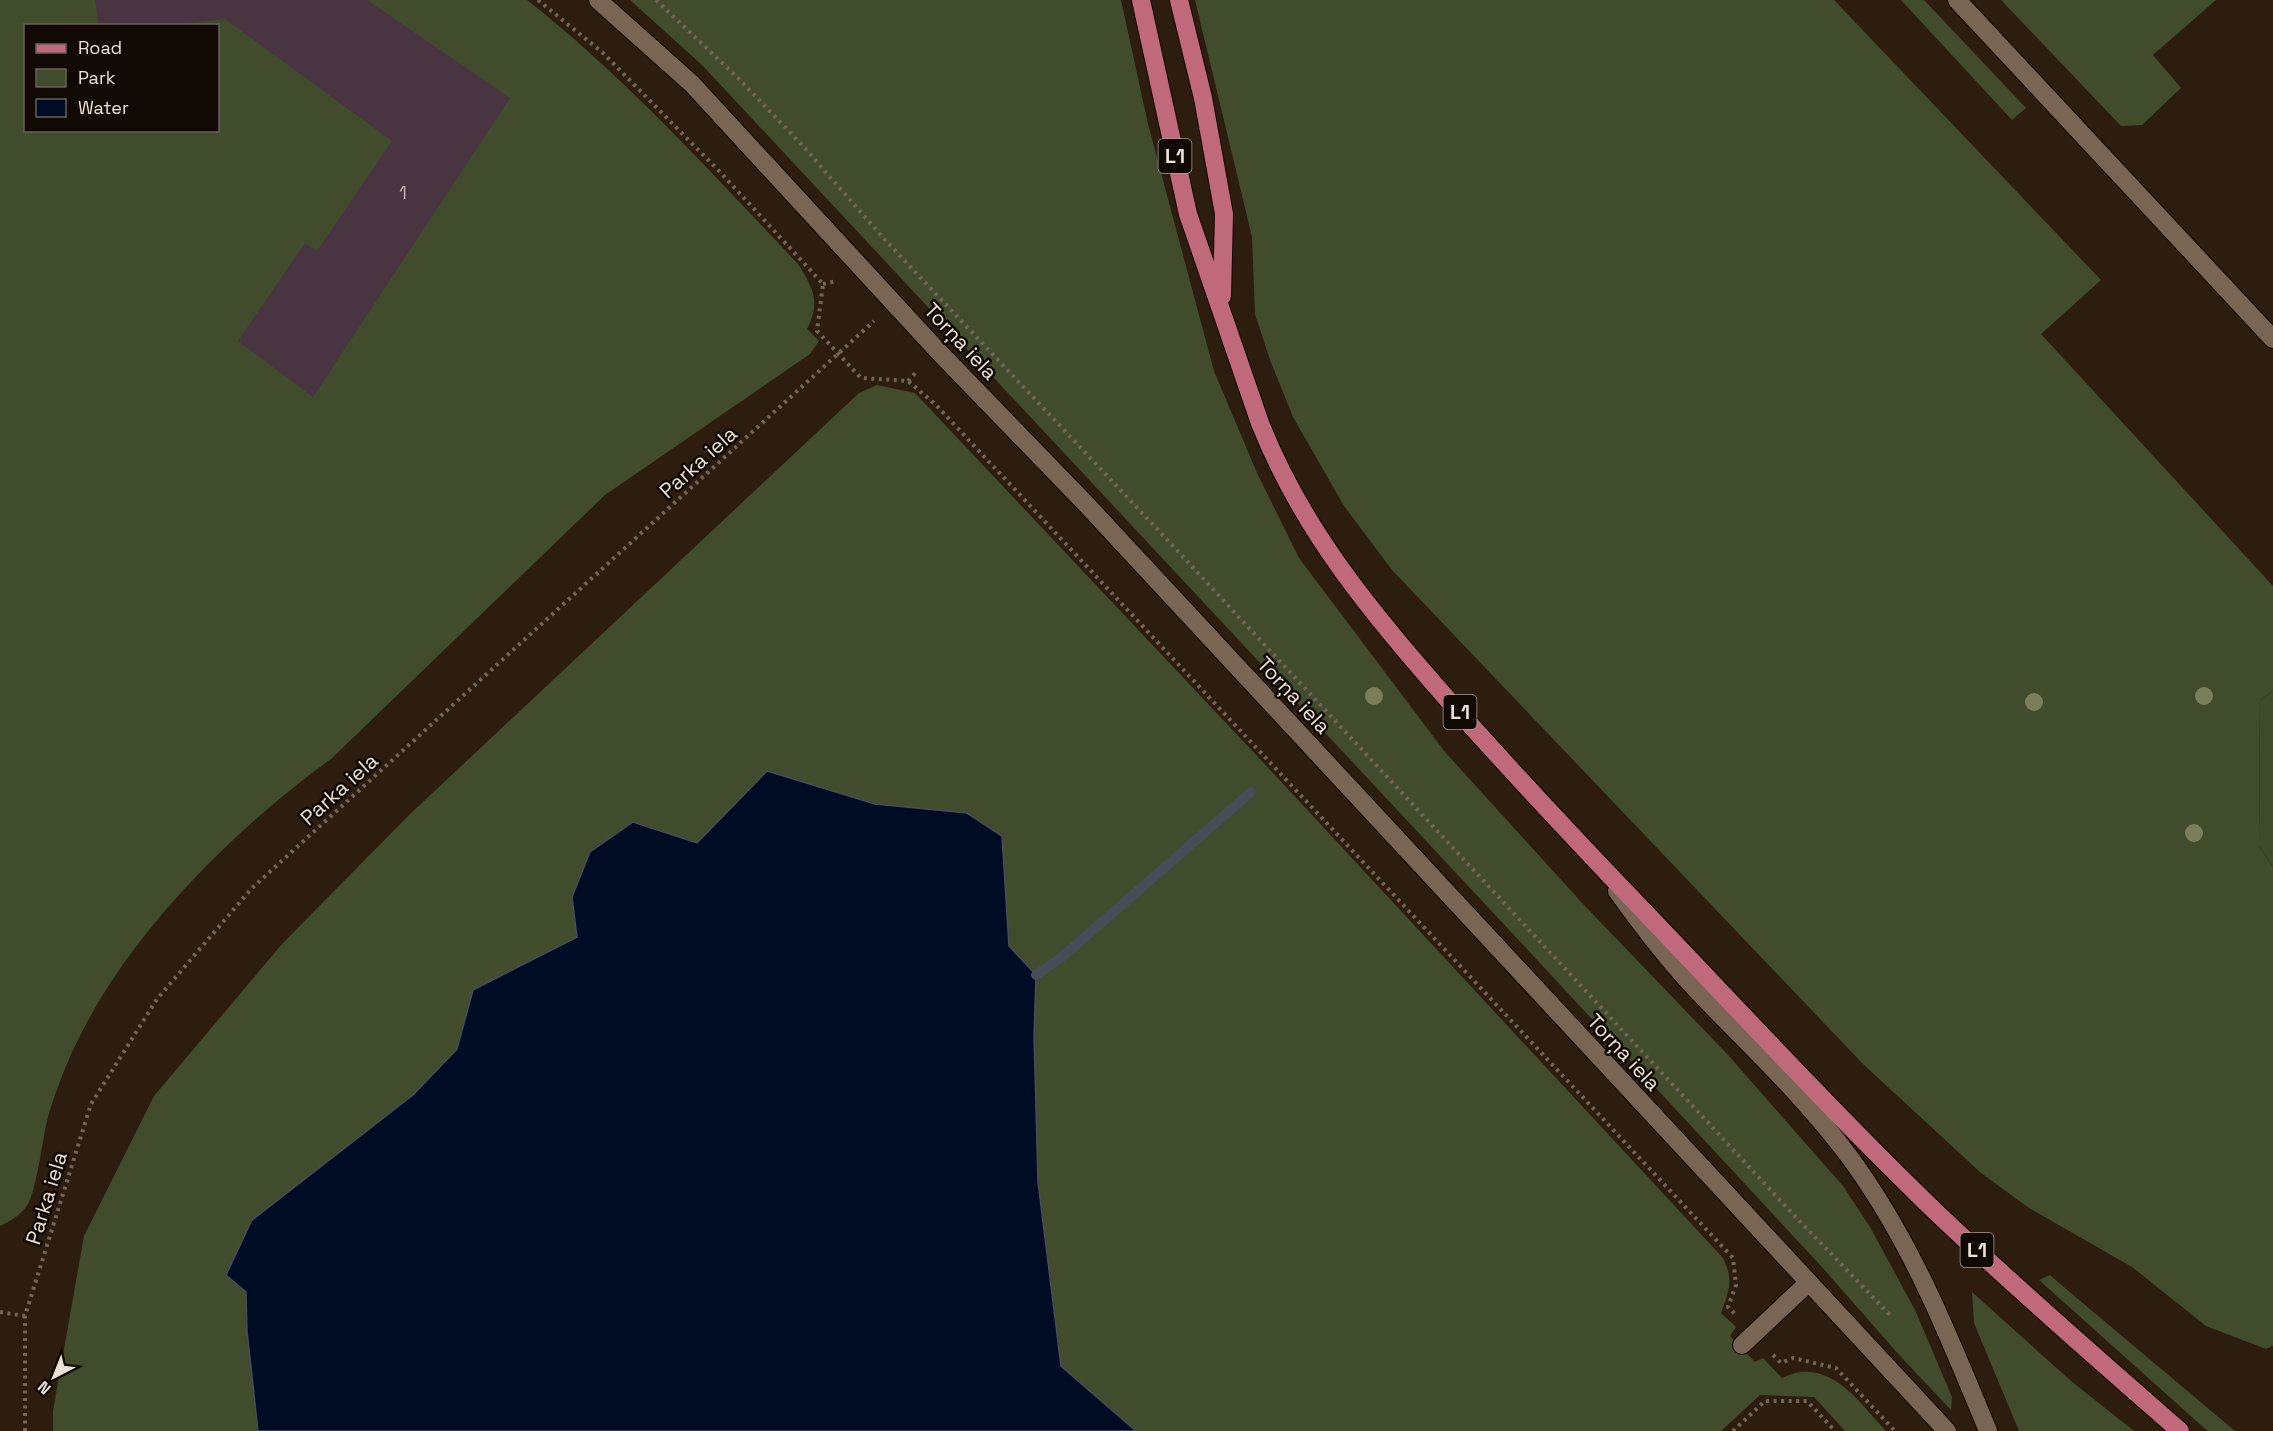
<svg xmlns="http://www.w3.org/2000/svg" width="2273" height="1431" font-family="'Space Grotesk',sans-serif">
<style>
.green{fill:#404c2c;fill-rule:evenodd}
.forest{fill:#3f4b2a}
.water{fill:#000c23;stroke:#474c59;stroke-width:1.5}
.lines{fill:none;stroke-linecap:round;stroke-linejoin:round}
.stream{stroke:#474c59;stroke-width:10}
.building{fill:#493441}
.minor-casing{stroke:#140700;stroke-width:20}
.major-casing{stroke:#140700;stroke-width:20}
.path{stroke:#736457;stroke-width:4;stroke-dasharray:3 4.5;stroke-linecap:butt}
.minor{stroke:#786554;stroke-width:18}
.major{stroke:#c0697a;stroke-width:18}
.tree{fill:#7a7f58}
.labels{text-anchor:middle;dominant-baseline:central;stroke-width:5;stroke-linejoin:round;paint-order:stroke}
.number-label{font-size:18px;fill:#c3b6b2}
.shield{fill:#100904;stroke:#aaa098;stroke-width:1.5}
.shield-label{font-size:20px;font-weight:bold;fill:#ece1d7}
.street-label{font-size:21px;fill:#ece1d7;stroke:#100904}
</style>
<rect width="100%" height="100%" fill="#2d1d0e"/>
<path class="green" d="M0,0H527C626,78 711,172 798,264C813,288 821,302 807,329L819,341L810,354L605,495L331,759C234,829 128,934 76,1044C66,1064 51,1103 46,1125C43,1140 35,1194 28,1204C21,1215 11,1221 0,1226ZM26,26H218V130H26Z
M630,0H1121L1148,124L1214,371L1257,473L1299,558L1445,752L1584,905L1729,1056L1843,1186L1870,1227L1915,1310L1952,1397L1951,1410L1901,1357L1821,1266L1526,948L702,65Z
M1195,0H1834L2101,280L2041,334L2273,586V691L2260,700L2259,846L2273,867V1346L2266,1349L2206,1326L2132,1267L2029,1208L1981,1173L1863,1064L1392,570L1344,506L1293,417L1270,360L1255,314L1252,237Z
M1901,0H1924L2026,108L2012,120Z
M2001,0H2216L2153,55L2181,88L2142,125L2121,126Z
M877,385L915,393L1260,759L1723,1258C1734,1280 1729,1291 1721,1313L1736,1327L1730,1336L1755,1362L1763,1358L1782,1378C1828,1355 1858,1401 1886,1431H1845L1814,1397L1760,1395L1721,1431H53V1411L84,1236L154,1096L282,944L408,816L859,393Z
M2050,1275L2059,1283L2235,1431H2208L2203,1427L2039,1280Z
M1972,1292L2071,1381L2134,1431H2019L1974,1323Z"/>
<path class="forest" d="M2273,691V867L2259,846L2260,700Z"/>
<path class="water" d="M767,771L875,804L967,813L1002,836L1009,946L1036,975L1034,1036L1038,1182L1061,1366L1136,1431H258L247,1331L246,1292L226,1275L252,1220L413,1095L457,1049L473,990L577,937L572,897L590,852L633,822L697,843Z"/>
<g class="lines">
<path class="stream" d="M1036,975L1062,957L1251,792"/>
</g>
<path class="building" d="M95,0H367L510,98L313,397L238,341L305,243L317,251L392,141L225,19L162,26H99Z"/>
<g class="lines">
<g class="minor-casing">
<path id="minor" d="M598,0L692,84L937,350L1086,504L1947,1431
M1957,0L2273,339
M1617,891C1640,923 1664,955 1691,984C1743,1040 1802,1093 1848,1155C1911,1240 1948,1334 1988,1431
M1742,1345L1808,1283"/>
</g>
<g class="major-casing">
<path id="major" d="M1141,0L1188,214L1260,423C1303,532 1373,614 1449,701C1504,763 1560,823 1617,883C1724,994 1828,1108 1939,1215C2017,1289 2099,1360 2180,1431
M1179,0L1203,98L1224,214L1222,296"/>
</g>
<path class="path" d="M538,0L603,53L721,173L823,284L817,331L861,378L908,381L936,405L1733,1258L1736,1285L1728,1307L1735,1314
M656,0L739,79L802,145L886,241L1159,531L1789,1210L1890,1315
M823,284L837,281
M908,381L918,370
M0,1312L25,1316
M1773,1355L1781,1363L1793,1358L1836,1368L1895,1431
M25,1431V1316L91,1104L157,999L252,888L874,321
M1733,1431L1765,1401H1807L1835,1431"/>
<use href="#minor" class="minor"/>
<use href="#major" class="major"/>
</g>
<g class="tree">
<circle cx="1374" cy="696" r="9"/>
<circle cx="2204" cy="696" r="9"/>
<circle cx="2034" cy="702" r="9"/>
<circle cx="2194" cy="833" r="9"/>
</g>
<g class="labels">
<g class="number-label">
<text x="403" y="192">1</text>
</g>
<g class="shield">
<rect x="1158.5" y="139" width="33" height="34" rx="4.5"/>
<rect x="1443.5" y="695" width="33" height="34" rx="4.5"/>
<rect x="1960.5" y="1233" width="33" height="34" rx="4.5"/>
</g>
<g class="shield-label">
<text x="1175" y="156">L1</text>
<text x="1460" y="712">L1</text>
<text x="1977" y="1250">L1</text>
</g>
<g class="street-label">
<text transform="translate(961 341) rotate(47)">Torņa iela</text>
<text transform="translate(698 462) rotate(-42)">Parka iela</text>
<text transform="translate(1294 695) rotate(47)">Torņa iela</text>
<text transform="translate(339 789) rotate(-42)">Parka iela</text>
<text transform="translate(1624 1052) rotate(47)">Torņa iela</text>
<text transform="translate(46 1198) rotate(-73)">Parka iela</text>
</g>
</g>
<rect x="24" y="24" width="195" height="108" fill="#100904" stroke="#685f58" stroke-width="1.5"/>
<rect x="36" y="44" width="30" height="9" fill="#c0697a" stroke="#685f58" stroke-width="1.5"/>
<text x="78" y="54" font-size="18" fill="#ece1d7">Road</text>
<rect x="36" y="69" width="30" height="18" fill="#404c2c" stroke="#685f58" stroke-width="1.5"/>
<text x="78" y="84" font-size="18" fill="#ece1d7">Park</text>
<rect x="36" y="99" width="30" height="18" fill="#000c23" stroke="#685f58" stroke-width="1.5"/>
<text x="78" y="114" font-size="18" fill="#ece1d7">Water</text>
<g transform="translate(54 1377) rotate(222)" stroke="#100904" stroke-width="4.5" paint-order="stroke">
<path d="M0-4.5L10 22L0 15L-10 22Z" fill="#ece1d7"/>
<text y="-9" font-size="16" font-weight="bold" text-anchor="middle" fill="#ece1d7">N</text>
</g>
</svg>
